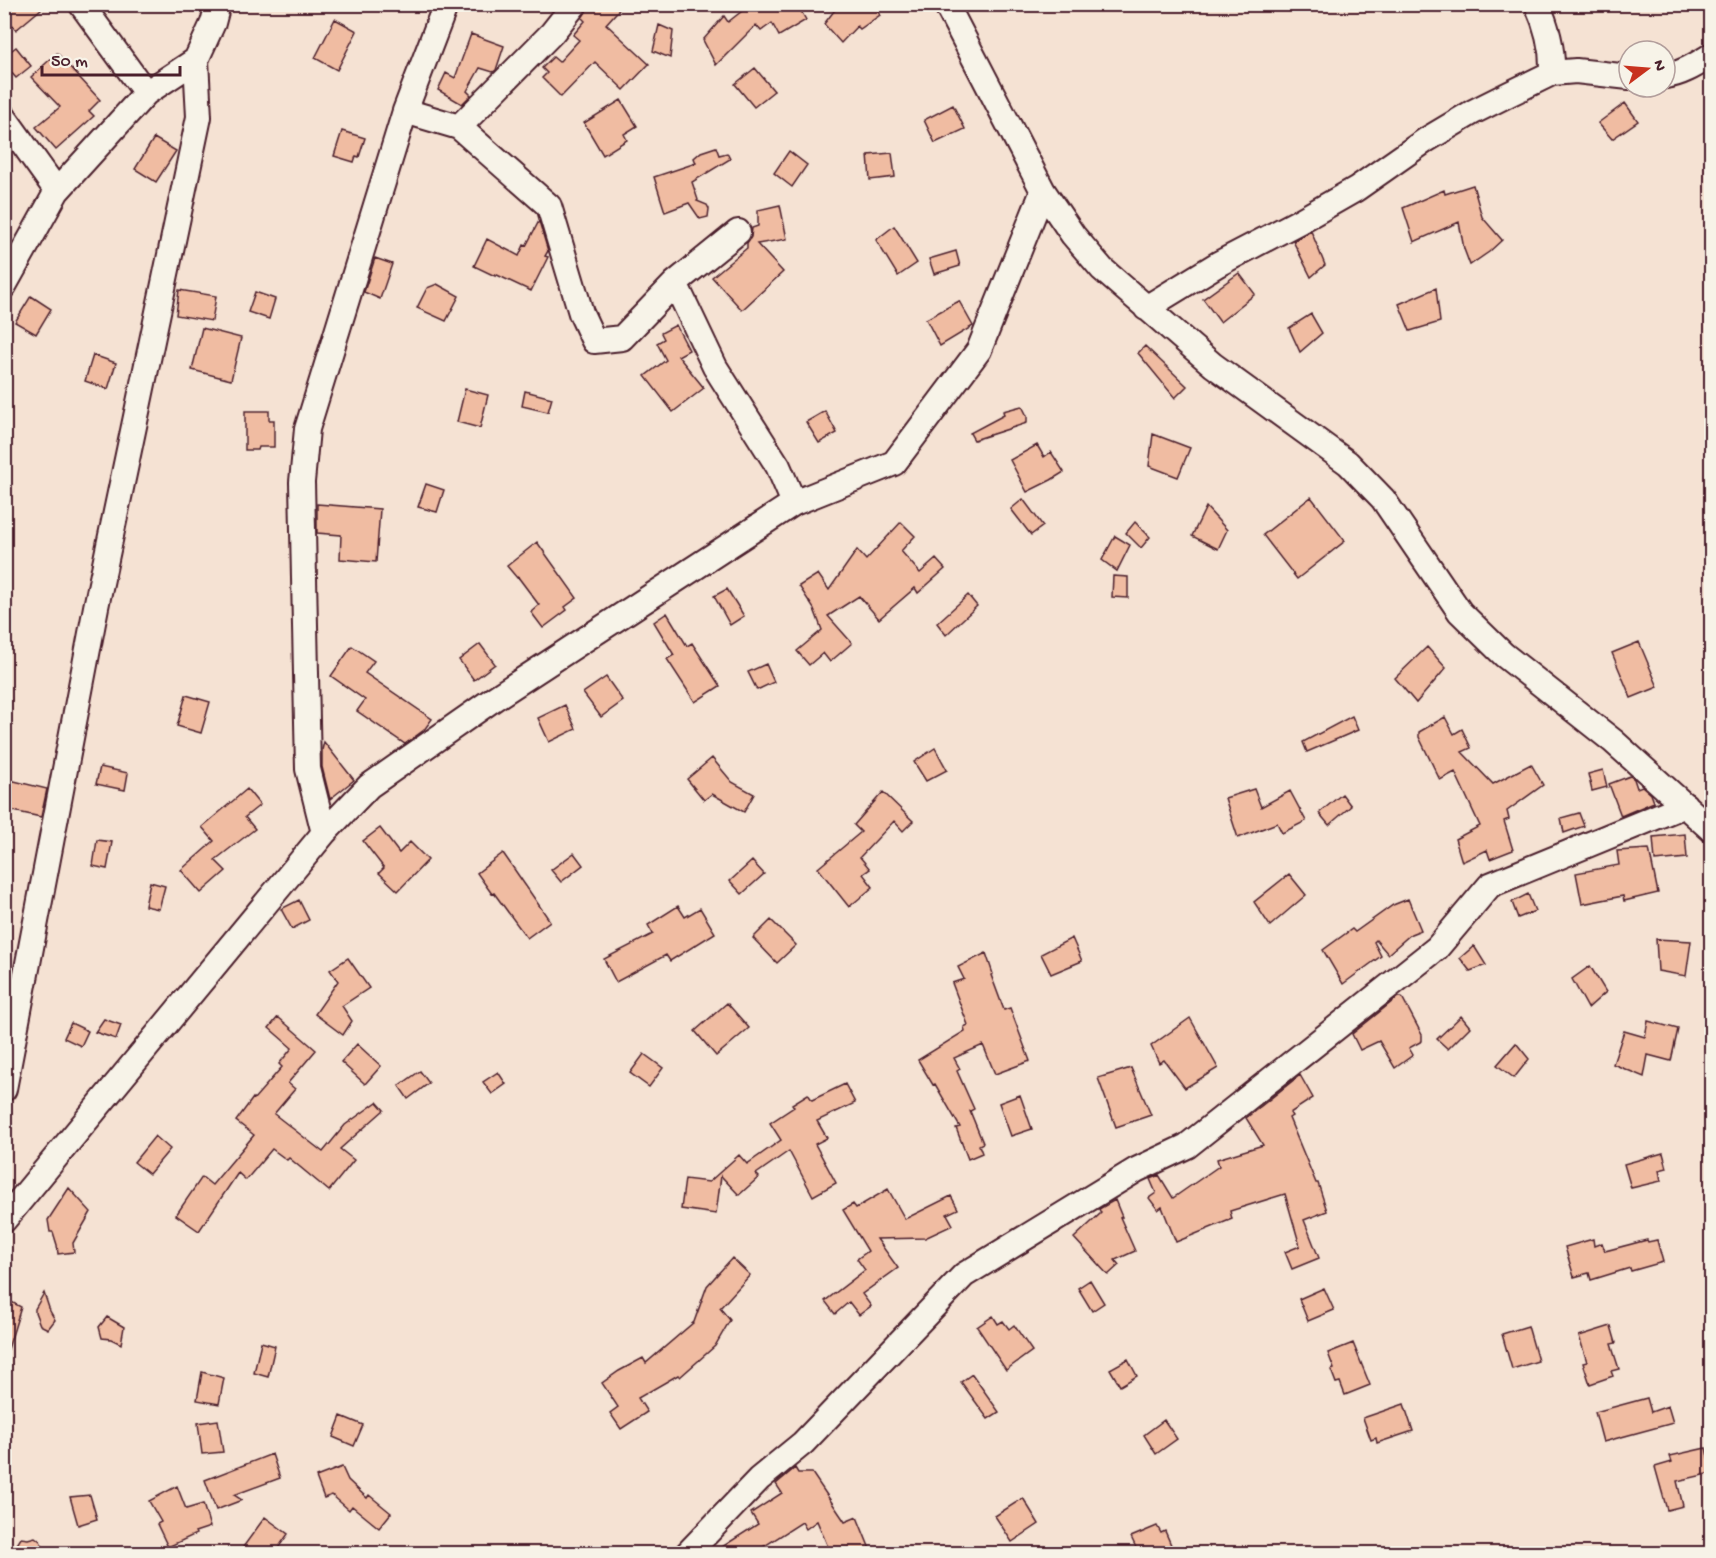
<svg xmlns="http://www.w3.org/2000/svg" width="1716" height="1558" font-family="'Gochi Hand',sans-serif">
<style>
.building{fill:#f0bca2;stroke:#4a1f2b;stroke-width:1.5}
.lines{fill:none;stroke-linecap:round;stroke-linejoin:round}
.minor-casing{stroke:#4a1f2b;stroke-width:28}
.minor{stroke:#f7f3e8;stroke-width:24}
</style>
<rect width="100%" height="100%" fill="#f5e2d3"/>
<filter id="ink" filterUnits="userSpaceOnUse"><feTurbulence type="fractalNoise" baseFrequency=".0167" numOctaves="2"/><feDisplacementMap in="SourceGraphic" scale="12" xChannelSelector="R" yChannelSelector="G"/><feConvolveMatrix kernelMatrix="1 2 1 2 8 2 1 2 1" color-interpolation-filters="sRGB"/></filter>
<g filter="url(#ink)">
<path class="building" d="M4,4H47L16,30L4,13Z
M589,4H624L606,24L649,64L624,90L595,62L561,97L542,78L547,73L542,68L553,57L559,62L579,40L573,35L585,21L582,18L586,12Z
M751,4H797L806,20L779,36L772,23L761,31L756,25L716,65L703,40L724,16L728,22Z
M844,4H873L880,15L860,29L857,26L841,43L824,24L834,11Z
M335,19L357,31L337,70L315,58Z
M659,25L673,31L670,58L653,51Z
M471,34L504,46L496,70L493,72L480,68L467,91L471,95L462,104L438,90L446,73L455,78Z
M16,47L31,66L16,78L4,64V56Z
M57,53L100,100L89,111L94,116L56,150L36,127L60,107L31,77Z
M755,68L774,91L754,107L735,84Z
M621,100L637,126L624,134L627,140L603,155L584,123Z
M1625,103L1638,121L1612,139L1598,123Z
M953,105L965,129L935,143L924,120Z
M342,131L365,138L359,157L356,156L354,162L334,156Z
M154,138L176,151L156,182L135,169Z
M716,147L719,155L727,153L730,159L692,182L698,200L697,201L707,205L709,209L708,217L700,219L689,203L665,212L654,177L696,163L694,158L701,152Z
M789,151L807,165L792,187L774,173Z
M892,153L895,177L870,180L868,155Z
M1473,185L1482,217L1502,240L1489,252L1470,265L1464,249L1459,222L1414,242L1403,208L1444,190L1445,194Z
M780,205L787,239L757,244L783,272L742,310L712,277L747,248V243L751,237L752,228L758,226V210Z
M539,221L548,251L545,256L548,257L531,291L495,274V276L474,266L487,239L519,256L524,245L526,246Z
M894,226L917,263L898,276L876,240Z
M1311,231L1325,265L1311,277L1293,241Z
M956,251L960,266L934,274L929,259Z
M375,258L392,264L380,299L364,292Z
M1239,273L1255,294L1220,322L1203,299Z
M437,284L459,296L446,321L417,308L427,288Z
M1436,288L1440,322L1410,331L1399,304Z
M179,290L216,296L212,321L176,315Z
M255,292L275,299L269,319L248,312Z
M31,296L51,309L36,334L15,322Z
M959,301L973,326L940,346L926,319Z
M1311,314L1322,333L1300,352L1289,328Z
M676,325L689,350L678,356L704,388L673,412L645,376L666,360L657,343L664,339L661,333Z
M202,328L241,338L231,380L192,370Z
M1145,346L1187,386L1175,398L1138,353Z
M93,355L116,363L108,389L85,381Z
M465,389L488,395L480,428L457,422Z
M525,391L552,398L548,412L522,406Z
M1022,406L1027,416V423L974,440L970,433L1004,415L1003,411Z
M245,411H269V420H274V447H259L258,450H245Z
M825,411L837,433L819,443L806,422Z
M1153,434L1190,448L1178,477L1149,466Z
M1037,445L1044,457L1051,452L1064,472L1051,480L1027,492L1010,460Z
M426,484L444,490L437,512L418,507Z
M1311,497L1345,541L1297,579L1263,535Z
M1023,499L1043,526L1031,535L1011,509Z
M317,504L380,509L376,562L340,559L341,535L317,533Z
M1206,507L1227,530L1218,549L1192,536Z
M901,522L915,536L901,551L920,573L936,559L945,569L918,593L915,588L879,619L859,596L828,616L852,643L830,662L823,653L809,665L797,651L822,630L814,609L799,586L818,574L829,590L857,550L866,560Z
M1135,522L1150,537L1141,548L1126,533Z
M1115,536L1130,545L1117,571L1102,560Z
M537,542L577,598L565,607L567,610L543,628L531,612L539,605L518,577L517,578L507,566Z
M1113,576L1128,577V598L1112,597Z
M727,589L744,616L730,625L714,596Z
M968,595L977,606L946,635L937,623Z
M667,613L687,646L692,643L720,686L695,702L667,659L674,655L654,622Z
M1639,642L1658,687L1631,698L1612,653Z
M480,644L495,664L474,680L459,660Z
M352,646L374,661L365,673L432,719L424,730L405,744L357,711L365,700L331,676Z
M1427,647L1446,668L1416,703L1395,678Z
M766,664L774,682L757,690L748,672Z
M606,677L623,701L601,717L583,693Z
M186,695L210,702L201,733L177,726Z
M565,705L576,729L549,742L538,718Z
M1352,716L1358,730L1307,752L1303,742Z
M1445,717L1454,734L1462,729L1471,748L1462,752L1493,784L1531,764L1543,785L1507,811L1509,819L1504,821L1513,850L1490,859L1487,850L1462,862L1455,839L1480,826L1455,772L1440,780L1419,737V732Z
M324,742L354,780L330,799L322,767V750Z
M935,748L947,770L926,781L914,762Z
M712,758L732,782L754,794L744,812L712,794L704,800L687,779Z
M100,767L128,773L125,790L96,784Z
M1603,770L1607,787L1592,791L1588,774Z
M1630,776L1634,779L1637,788L1642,786L1651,794L1654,802L1621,816L1609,784Z
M10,780L47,789L41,817L4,809Z
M247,789L260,805L245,817L255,829L215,860L226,871L201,893L181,870L214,841L202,827Z
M1254,789L1261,807L1290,791L1306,821L1282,833L1277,823L1238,838L1225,798Z
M883,792L913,821L903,831L894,821L860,857L870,869L863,874L873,887L849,907L818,868L861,832L854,825Z
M1342,794L1351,806L1329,825L1319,813Z
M1579,813L1584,826L1564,833L1561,818Z
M380,828L399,853L410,842L428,860L398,891L379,873L384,868L363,841Z
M1685,834L1687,858L1655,861L1653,837Z
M97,840L112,842L107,869L93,866Z
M1649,849L1658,893L1624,901L1623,896L1582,904L1576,873L1619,865L1617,851Z
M503,853L550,921L527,938L494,893L492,894L477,873Z
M574,853L583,865L561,882L551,870Z
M752,861L764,874L742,894L730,881Z
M1289,874L1306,895L1270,926L1254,902Z
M150,882L165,886L159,909L145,906Z
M1528,894L1535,911L1518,918L1512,902Z
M1408,899L1421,930L1411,934L1388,954L1376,940L1374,942L1381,956L1343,984L1323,950L1352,929L1355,932L1393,905Z
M299,900L309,920L292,929L281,909Z
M678,906L685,917L700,908L715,933L670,961L666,955L616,982L604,959L653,934L648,925Z
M771,920L796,945L777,963L753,938Z
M1072,938L1082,961L1051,974L1041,954Z
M1656,939L1691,941L1686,976L1658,971Z
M1474,946L1486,965L1470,971L1460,958Z
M986,953L993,974L991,975L1004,1010L1010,1008L1030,1061L995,1074L983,1045L954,1058L960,1069L957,1071L974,1109L970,1111L983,1143L979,1145L982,1153L968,1159L956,1128L960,1127L935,1084L933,1085L918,1060L965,1031L964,1027L968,1025L952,983L964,979L958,967Z
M348,958L369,988L342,1006L352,1021L343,1035L315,1014L338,981L330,970Z
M1590,966L1606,992L1588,1008L1572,979Z
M1398,997H1402L1422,1035V1041L1409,1048L1413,1055L1395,1068L1379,1041L1360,1050L1352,1034Z
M727,1003L749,1028L716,1056L695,1031Z
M1461,1016L1470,1027L1448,1049L1437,1039Z
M278,1017L316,1050L288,1083L295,1089L274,1114L323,1152L345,1125L377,1102L384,1110L340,1149L354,1160L329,1191L289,1158L287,1160L272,1149L246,1180L238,1173L199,1231L176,1215L202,1177L212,1185L254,1135L236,1121L253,1098L254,1099L282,1067L279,1064L292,1048L269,1028Z
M1190,1018L1218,1068L1185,1088L1164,1060L1159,1063L1151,1046Z
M104,1019L121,1025L116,1039L95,1032Z
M1648,1021L1678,1029L1671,1061L1648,1055L1644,1077L1613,1064L1624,1031L1645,1037Z
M71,1023L88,1031L81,1046L64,1038Z
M1516,1043L1529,1059L1514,1078L1497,1065Z
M357,1044L381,1066L365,1084L341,1062Z
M644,1054L663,1068L649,1087L630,1073Z
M1131,1068L1151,1115L1116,1127L1098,1078Z
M420,1071L429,1083L408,1099L399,1086Z
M498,1072L506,1084L492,1094L483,1082Z
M1300,1075L1313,1098L1290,1113L1292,1116L1289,1118L1316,1183H1318L1327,1211L1304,1220L1319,1258L1292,1269L1285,1252L1300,1246L1285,1194L1230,1211L1232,1219L1176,1242L1162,1207L1158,1210L1149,1198L1156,1193L1150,1179L1159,1175L1173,1198L1219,1166L1217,1159L1263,1145L1246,1118Z
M845,1084L855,1103L817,1121L827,1138L815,1144L836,1183L813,1196L789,1151L756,1174L759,1177L739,1195L721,1176L716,1214L681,1209L685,1179L709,1182L739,1155L747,1164L781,1140L770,1123L794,1107L792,1104L808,1094L812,1100Z
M1020,1095L1032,1129L1011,1136L999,1103Z
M155,1136L170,1149L149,1174L134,1162Z
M1663,1153L1667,1168L1659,1170L1661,1181L1631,1188L1624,1164Z
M69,1188L91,1212L73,1243L74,1252L58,1254L57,1245L53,1232H50L48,1220Z
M888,1189L905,1219L951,1196L958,1209L947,1214L953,1225L925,1238L877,1239L898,1268L862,1294L871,1306L859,1315L849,1302L835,1314L825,1301L865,1270L857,1259L868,1251L843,1210L853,1204L856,1208Z
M1115,1200L1122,1217H1120L1135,1251L1115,1260L1119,1265L1108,1275L1074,1238L1101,1213L1099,1209Z
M1593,1239L1594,1246L1602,1243L1605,1251L1647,1240L1648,1242L1657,1240L1663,1262L1631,1271L1630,1268L1591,1280L1589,1273L1574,1277L1565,1247Z
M732,1258L750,1275L720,1308L730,1320L715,1346L680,1377L678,1375L638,1398L647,1412L621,1429L610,1413L618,1407L602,1383L619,1371L643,1358L646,1363L694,1322L707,1286Z
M1090,1280L1104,1303L1092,1311L1078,1288Z
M1324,1288L1334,1310L1308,1321L1299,1299Z
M44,1293L50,1311L55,1320L48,1329L40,1325L35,1312V1309Z
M4,1298L21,1307L8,1349L4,1348Z
M993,1316L998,1324L1003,1321L1009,1329L1014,1325L1032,1351L1006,1370L977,1327Z
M107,1317L124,1327L121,1344L111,1339L102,1338L99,1327Z
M1528,1326L1538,1361L1512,1369L1502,1334Z
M1611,1326L1616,1343L1611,1344L1619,1369L1611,1371L1613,1376L1590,1384L1583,1363L1587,1362L1579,1336Z
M261,1342L275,1346L268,1377L254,1373Z
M1353,1343L1370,1385L1345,1395L1340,1382L1336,1383L1331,1370L1334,1369L1328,1353Z
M1128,1359L1137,1376L1120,1386L1110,1369Z
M202,1372L224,1378L219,1404L197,1400Z
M972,1374L999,1412L988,1419L961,1382Z
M1647,1398L1651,1412L1668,1406L1673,1423L1603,1442L1595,1412Z
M1404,1404L1413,1431L1377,1443L1376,1438L1371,1440L1363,1418Z
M341,1416L363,1425L354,1446L333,1437Z
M218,1420L223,1452L202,1454L198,1423Z
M1164,1420L1177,1439L1156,1454L1144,1435Z
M1706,1448L1712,1473L1677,1481L1683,1506L1667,1510L1655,1467L1672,1462L1670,1456Z
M272,1454L280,1478L234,1495L242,1500L216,1510L205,1480Z
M342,1467L348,1480L367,1498L369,1495L391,1513L379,1528L352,1506L349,1510L332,1495L324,1498L316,1477Z
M795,1468L798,1473H812L845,1522L857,1517L872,1554H831L817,1521L806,1529L802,1522L752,1554H711L758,1524L751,1513L782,1493L776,1484Z
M177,1486L186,1509L203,1504L210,1527L195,1532L196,1534L168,1547L157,1524L161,1522L149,1501Z
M90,1495L97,1519L78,1525L70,1497Z
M1023,1498L1039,1524L1012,1542L995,1516Z
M265,1517L288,1534L274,1554H238Z
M1157,1526L1161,1533L1165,1531L1171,1545L1152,1554H1139L1131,1537Z
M35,1537L40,1541L47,1554H11L21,1538L28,1539Z"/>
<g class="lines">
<g class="minor-casing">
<path id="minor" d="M81,4L146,93
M946,4L1043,191L1073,235L1102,269L1213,365L1348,463L1383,499L1460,612L1504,655L1613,741L1712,830
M1537,4C1547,26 1553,50 1552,73
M1665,76C1682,74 1697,64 1712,55
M405,111L459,127L549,206L581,313L594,341L622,338L675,283L738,232
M4,117L57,191
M459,127L552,33L575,4
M675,283L715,367L778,466L794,503
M4,286L57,191L146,93L196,60
M1146,308L1218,264L1300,221L1356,189L1426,140L1473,112L1509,94L1552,73L1576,71L1629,77
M324,833L308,769L302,482L307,429L405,111L446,4
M4,1089L96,607L199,117L196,60L213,23L218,4
M4,1220L324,833L369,786L495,698L794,503L894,463L979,350L1043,191
M687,1554L759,1479L803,1443L964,1275L1136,1170L1187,1146L1437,948L1490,885L1685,805"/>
</g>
<use href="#minor" class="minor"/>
</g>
</g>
<rect width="1716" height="1558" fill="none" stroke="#f7f3e8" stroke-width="24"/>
<rect x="12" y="12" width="1692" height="1534" fill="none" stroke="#4a1f2b" stroke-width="2" filter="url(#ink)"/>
<g transform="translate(1647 69) rotate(74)"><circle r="28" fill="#f7f3e8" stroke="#b29e9c" stroke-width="1.5"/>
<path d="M0-4.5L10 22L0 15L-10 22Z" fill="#c8321e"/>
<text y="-9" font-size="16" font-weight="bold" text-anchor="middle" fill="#4a1f2b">N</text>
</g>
<path d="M42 66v9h138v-9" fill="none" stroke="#4a1f2b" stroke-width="3"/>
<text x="51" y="66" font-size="18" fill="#4a1f2b" stroke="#f7f3e8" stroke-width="4.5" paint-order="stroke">50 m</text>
</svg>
